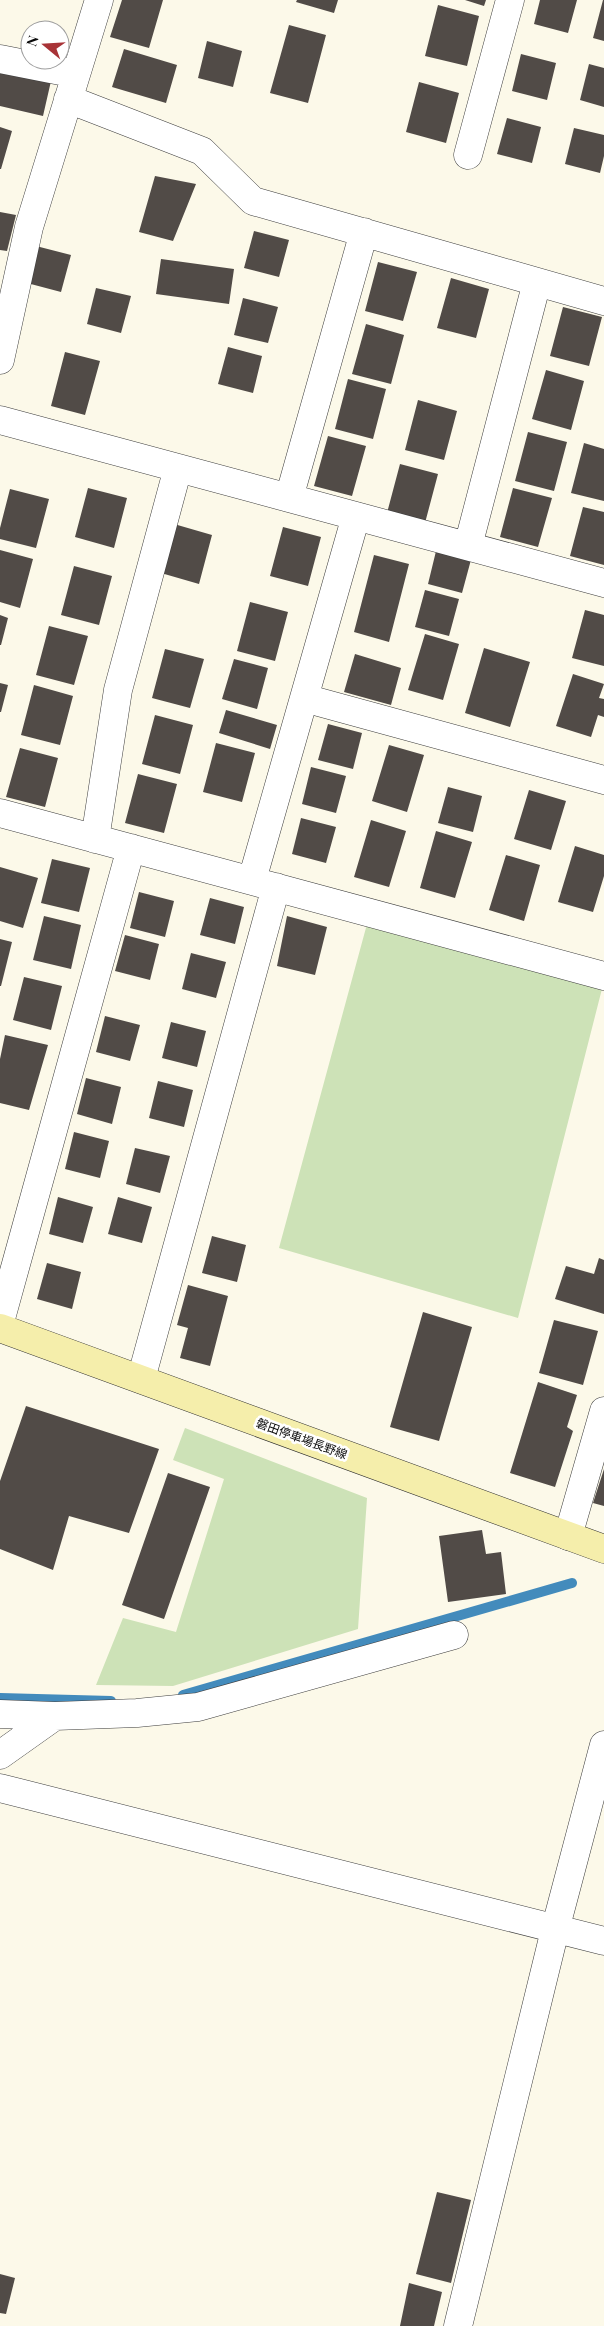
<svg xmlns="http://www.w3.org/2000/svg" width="604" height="2326" font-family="'Playfair Display','Noto Sans JP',serif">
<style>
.green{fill:#cde2b7}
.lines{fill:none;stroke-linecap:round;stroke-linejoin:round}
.stream{stroke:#438bbc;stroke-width:10}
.building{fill:#514b47}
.street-casing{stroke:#3d3d3d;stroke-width:29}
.secondary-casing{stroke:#2c2c2c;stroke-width:29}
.street{stroke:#fff;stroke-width:28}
.secondary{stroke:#f5eeab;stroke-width:28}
.labels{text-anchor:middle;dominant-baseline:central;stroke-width:5;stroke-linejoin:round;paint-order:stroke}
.street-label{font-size:12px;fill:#0a0a0a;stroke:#fff}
</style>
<rect width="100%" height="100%" fill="#fcf9e9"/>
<path class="green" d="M370,913L604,981L518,1318L279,1248Z
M185,1428L367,1498L358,1629L173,1686L96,1685L123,1618L176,1632L224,1479L173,1460Z"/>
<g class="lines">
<path class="stream" d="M183,1695L572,1583
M0,1698L111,1701"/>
</g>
<path class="building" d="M122,0H163L149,48L110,37Z
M297,0H338L334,13L296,2Z
M465,0H486L484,6Z
M540,0H577L568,33L534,24Z
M603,0H604V41L593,38Z
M438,5L479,16L467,66L425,56Z
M289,25L326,35L308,103L270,93Z
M207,41L242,51L233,87L198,78Z
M124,49L177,65L166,103L112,87Z
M521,54L556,63L547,100L512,91Z
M589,64L604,68V107L580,100Z
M0,71L51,81L43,116L0,106Z
M419,82L459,93L446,143L406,132Z
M507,118L541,127L532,163L497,154Z
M0,127L12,131L1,169H0Z
M574,128L604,135V156L600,173L565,164Z
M155,176L196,184L173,241L139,232Z
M0,212L16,215L7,251L0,250Z
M254,231L289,240L279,277L244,268Z
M36,246L71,255L61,292L27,283Z
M161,259L234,269L229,304L156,294Z
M378,262L417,272L403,321L365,311Z
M451,278L489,289L476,338L437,328Z
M96,288L131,296L121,333L87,324Z
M243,298L278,307L268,343L234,335Z
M563,307L602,317L589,366L550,356Z
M366,324L404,335L391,384L352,374Z
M228,347L262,356L253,393L218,384Z
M65,352L100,361L85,415L51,406Z
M546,370L584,381L571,430L532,419Z
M348,379L386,389L373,439L335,429Z
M418,400L457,411L444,460L405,450Z
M528,432L567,442L554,491L515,481Z
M328,436L366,446L352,496L314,486Z
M584,443L604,449V501L571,493Z
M400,464L438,474L425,523L387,513Z
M88,488L127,498L114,548L75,537Z
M513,488L552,498L538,547L500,537Z
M10,489L49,499L36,548L0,539V528Z
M583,507L604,512V565L570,556Z
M174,524L212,535L199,584L161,573Z
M283,527L321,537L308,586L270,576Z
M437,547L472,556L462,593L428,584Z
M0,550L33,559L20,608L0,602Z
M374,555L409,564L389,642L354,632Z
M74,566L112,576L99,625L61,615Z
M425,590L459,599L449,636L415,627Z
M250,602L288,612L275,661L237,651Z
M585,610L604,615V666L572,658Z
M0,615L8,618L1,645H0Z
M49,626L88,636L74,685L36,675Z
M425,634L459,644L443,700L408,690Z
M484,648L530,662L510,727L465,713Z
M165,649L204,659L190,708L152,698Z
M355,654L401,668L391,705L344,692Z
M234,659L268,668L257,709L222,699Z
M573,674L604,684L599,698L604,699V717L598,715L591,737L556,726Z
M0,683L8,685L1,712H0Z
M34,685L73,696L60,745L21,735Z
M226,710L277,725L270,749L219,733Z
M155,715L193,725L180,774L142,764Z
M328,724L362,733L353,769L318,760Z
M216,743L255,753L242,802L203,792Z
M389,745L424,755L407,812L372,801Z
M20,748L58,758L45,807L6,797Z
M311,767L346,776L336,813L302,804Z
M138,774L177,784L164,833L125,823Z
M448,787L482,796L473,832L438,823Z
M529,790L566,801L551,850L514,839Z
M301,818L336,827L326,863L292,854Z
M371,820L406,831L389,887L354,877Z
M436,831L472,842L455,898L420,888Z
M575,846L604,855V876L593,912L558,902Z
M506,855L540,865L524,921L489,910Z
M52,859L90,868L79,912L41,903Z
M0,867L38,878L23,928L0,921Z
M139,892L174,901L165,937L130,928Z
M210,898L244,907L235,944L200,935Z
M44,916L81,925L71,969L33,960Z
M287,916L327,927L315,975L277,966Z
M125,935L159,944L150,980L115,971Z
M0,939L12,942L1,986H0Z
M191,953L226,962L216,998L182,989Z
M24,977L62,986L51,1030L13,1020Z
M105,1016L140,1025L130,1061L96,1052Z
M171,1022L206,1031L197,1067L162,1058Z
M5,1035L48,1045L29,1110L0,1103V1059Z
M86,1078L121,1087L112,1124L77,1114Z
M158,1081L193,1090L184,1127L149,1118Z
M74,1132L109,1141L100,1178L65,1169Z
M135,1148L170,1156L160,1193L126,1184Z
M58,1197L93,1207L83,1243L49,1234Z
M118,1197L152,1207L142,1243L108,1234Z
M212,1236L246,1245L237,1282L202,1273Z
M599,1258L604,1260V1314L555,1299L566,1266L594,1274Z
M47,1263L81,1272L72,1309L37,1299Z
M188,1285L228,1296L210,1366L180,1358L188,1328L177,1325Z
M423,1312L472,1327L439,1441L390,1427Z
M554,1320L598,1331L583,1385L539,1373Z
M538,1382L577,1395L567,1427L573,1431L555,1487L510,1473Z
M26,1406L159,1449L129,1533L69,1516L53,1570L0,1549V1481Z
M604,1469V1506L593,1503Z
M168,1473L210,1487L164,1619L122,1605Z
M482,1530L486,1554L501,1552L506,1594L448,1602L439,1536Z
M437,2192L471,2200L451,2283L416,2274Z
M0,2274L15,2278L6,2314L0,2313Z
M409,2283L442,2292L434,2326H400Z"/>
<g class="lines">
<g class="street-casing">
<path id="street" d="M0,59L76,74
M68,99L202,151L253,201L604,301
M468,155L510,0
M0,360L29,227L99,0
M0,420L604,583
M289,498L364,232
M468,546L537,282
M304,698L604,780
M0,813L604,976
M95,839L118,690L178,468
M252,880L356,516
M0,1322L131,848
M141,1379L276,887
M568,1536L604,1411
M0,1714L55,1716L137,1713L198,1707L454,1635
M0,1755L55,1716
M0,1788L604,1941
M458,2326L555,1930L604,1745"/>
</g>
<g class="secondary-casing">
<path id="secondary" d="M0,1328L604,1549"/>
</g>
<use href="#street" class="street"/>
<use href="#secondary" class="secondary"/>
</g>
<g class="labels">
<g class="street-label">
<text transform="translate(302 1438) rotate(20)">磐田停車場長野線</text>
</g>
</g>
<g transform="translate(45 45) rotate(288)"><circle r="24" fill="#ffffff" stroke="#9d9d9d"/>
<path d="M0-4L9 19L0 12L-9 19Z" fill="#a83337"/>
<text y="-8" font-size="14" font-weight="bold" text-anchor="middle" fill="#0a0a0a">N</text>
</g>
</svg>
